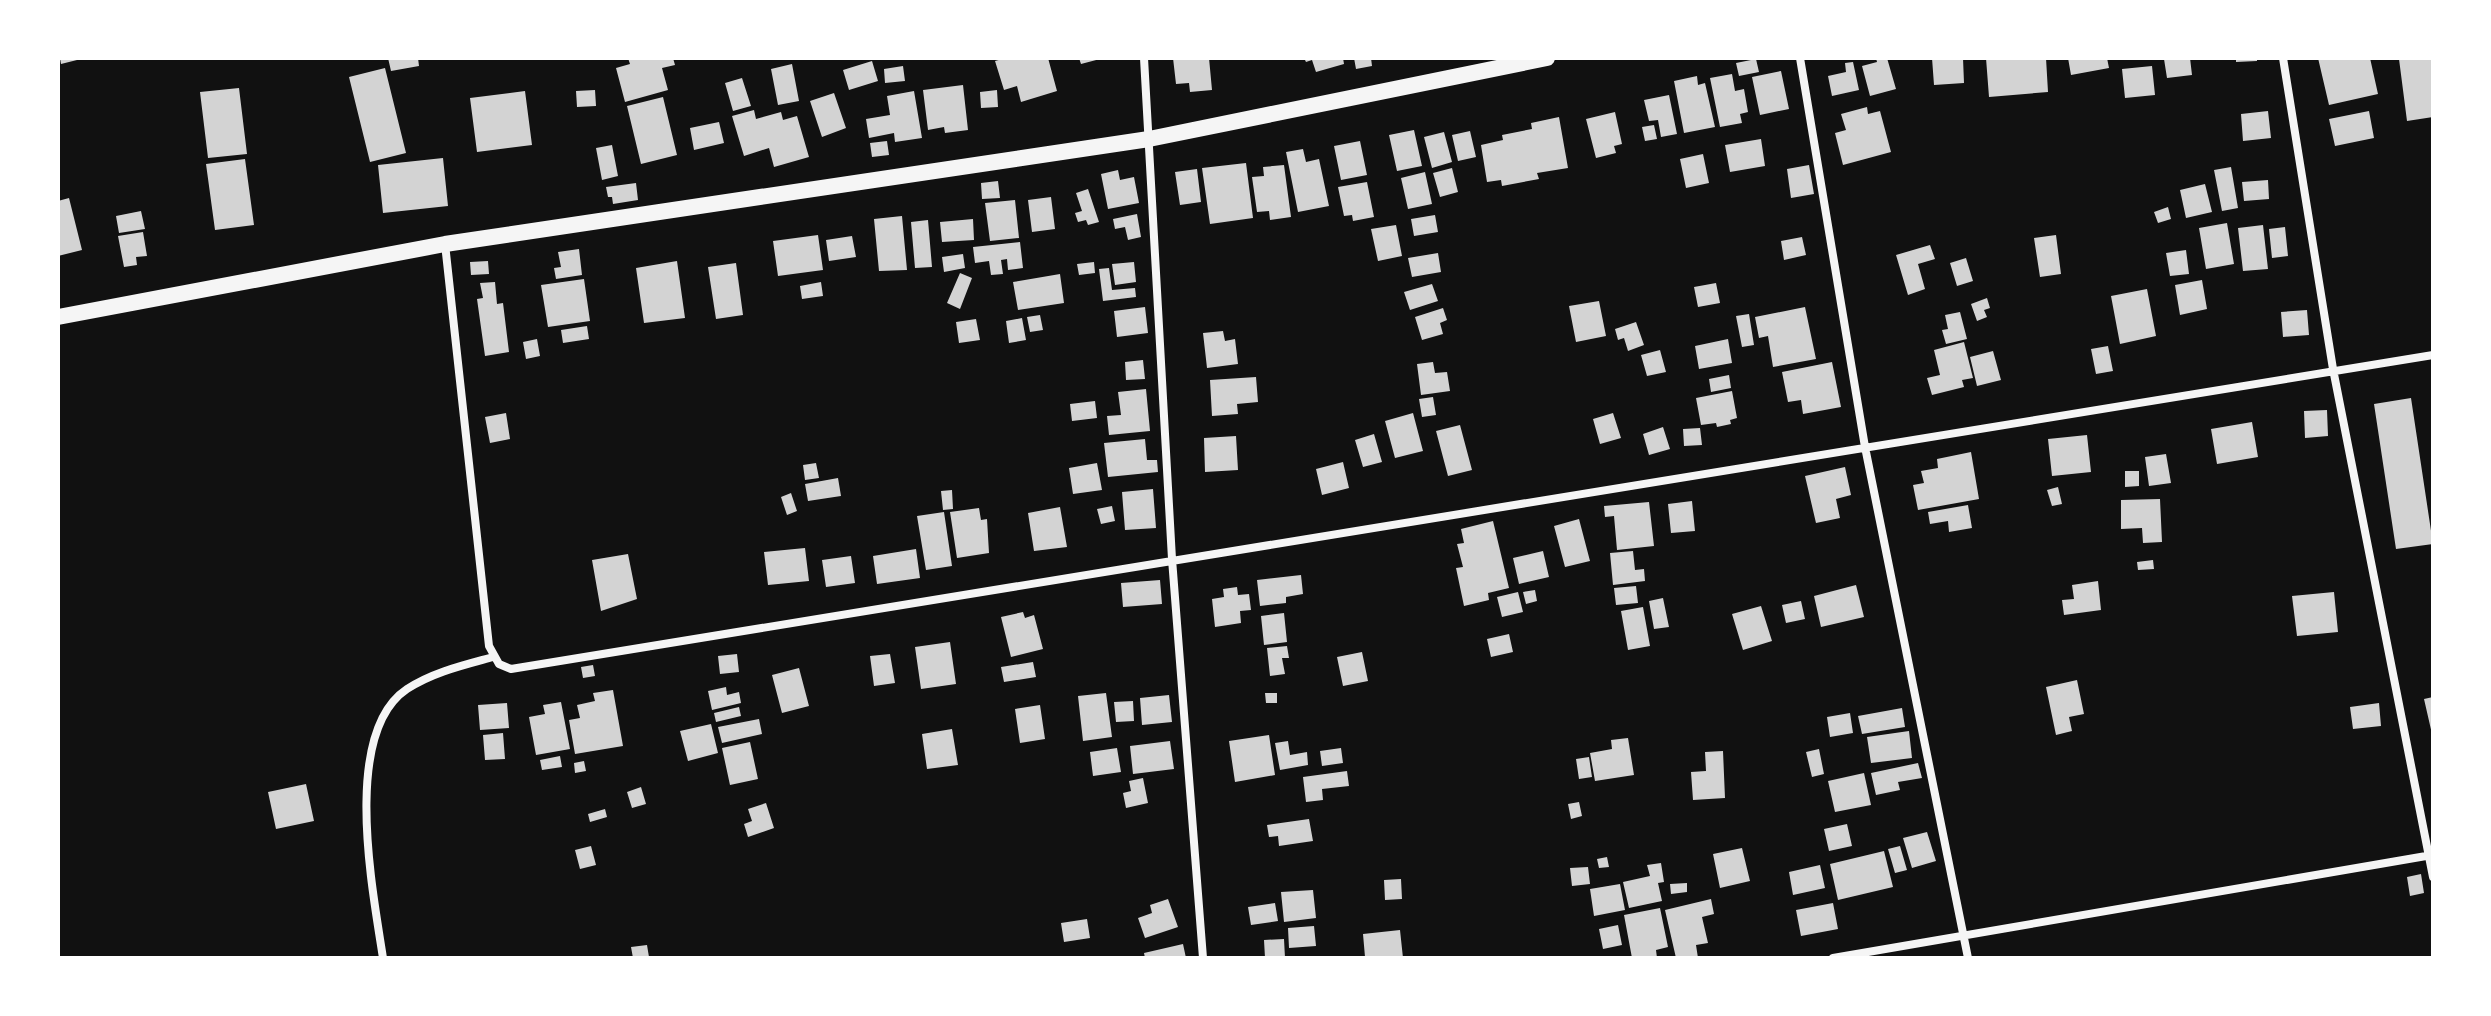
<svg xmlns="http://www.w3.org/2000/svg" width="2491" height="1016" font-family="Barlow,sans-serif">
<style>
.building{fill:#d3d3d3}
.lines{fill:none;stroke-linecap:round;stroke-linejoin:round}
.minor{stroke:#f5f5f5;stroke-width:8}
.secondary{stroke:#f5f5f5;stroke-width:16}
</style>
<rect width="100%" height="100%" fill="#111"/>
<path class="building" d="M60,58H81V59L61,64Z
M388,58H418L419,66L391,71Z
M628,58H673L675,65L662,68L668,90L625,102L616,68L630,64Z
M1006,58H1048L1057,91L1021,102L1017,86L1004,90L995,61Z
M1079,58H1100V59L1081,64Z
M1173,58H1209L1212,90L1190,92L1189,83L1176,84Z
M1304,58H1343L1344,64L1316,72L1312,60L1306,62Z
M1354,58H1371L1372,66L1356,69Z
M1876,58H1887L1896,89L1870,96L1862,66L1877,62Z
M1932,58H1963L1964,83L1934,85Z
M1986,58H2046L2048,92L1989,97Z
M2068,58H2107L2109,68L2071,75Z
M2190,58L2192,75L2167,78L2164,59Z
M2236,58H2257V61L2236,62Z
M2318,58H2370L2378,94L2329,105Z
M2433,58V117L2407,121L2399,59Z
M1756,59L1759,72L1739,76L1736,63Z
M872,61L878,81L849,90L843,70Z
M1853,62L1859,90L1832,96L1828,76L1846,72L1845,63Z
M792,64L799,101L778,105L771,69Z
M903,66L905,81L885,83L884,69Z
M2152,66L2155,95L2125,98L2122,69Z
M385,68L406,153L370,162L349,77Z
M1781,71L1789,109L1760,115L1752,77Z
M1732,74L1735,91L1744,89L1748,112L1740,114L1742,123L1720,127L1710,78Z
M1697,76L1698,85L1705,83L1715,127L1684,133L1674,81Z
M742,78L751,106L733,111L725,83Z
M963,85L968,130L945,133L944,127L928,130L923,90Z
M239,88L247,154L208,158L200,92Z
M595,90L596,106L577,107L576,91Z
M997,90L998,107L981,108L980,92Z
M525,91L532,145L477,152L470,98Z
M914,91L922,138L895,142L894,133L869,138L866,119L890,115L887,96Z
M834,93L846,128L822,137L810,101Z
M1669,95L1677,134L1661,137L1658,120L1649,121L1644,100Z
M663,97L677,155L641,164L627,106Z
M1867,107L1868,114L1880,111L1891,152L1843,165L1835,133L1846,130L1841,114Z
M754,110L756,119L781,112L783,120L797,116L809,157L774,167L769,148L744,156L732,116Z
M2268,111L2271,138L2243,141L2241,114Z
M2369,111L2374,138L2335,146L2329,119Z
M1615,112L1622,144L1614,146L1616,153L1596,158L1586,119Z
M1559,117L1568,168L1537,173L1539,179L1502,186L1501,180L1487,182L1481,145L1503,140L1502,135L1532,129L1531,123Z
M719,122L724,143L694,150L690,128Z
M1654,125L1657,139L1645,141L1642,127Z
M1414,130L1422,166L1397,171L1389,135Z
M1470,131L1476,157L1458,161L1452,135Z
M1444,132L1452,162L1432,168L1424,137Z
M1761,139L1765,166L1730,172L1725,145Z
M887,141L889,155L872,157L870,143Z
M1360,141L1367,175L1341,180L1334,146Z
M612,145L618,176L602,180L596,148Z
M1303,149L1306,162L1319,159L1329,206L1298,212L1286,152Z
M1703,154L1709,183L1686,188L1680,159Z
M443,158L448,206L383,213L378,165Z
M245,159L254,225L215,230L206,164Z
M1246,163L1253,218L1210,224L1202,168Z
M1284,165L1291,217L1270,220L1269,211L1257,212L1252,177L1264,176L1263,167Z
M1809,165L1814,194L1791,198L1787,169Z
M2231,167L2238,208L2222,211L2214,170Z
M1452,168L1458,192L1440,197L1433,173Z
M1197,169L1201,202L1180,205L1175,172Z
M1118,170L1120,180L1134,177L1139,203L1108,209L1101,174Z
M1425,172L1432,204L1408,209L1401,178Z
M2268,180L2269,199L2244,201L2242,182Z
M998,181L1000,198L982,199L981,183Z
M1367,182L1374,217L1353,221L1352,215L1344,216L1338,187Z
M636,183L638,200L613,204L612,197H608L606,187Z
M2205,184L2212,212L2186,218L2180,190Z
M1088,189L1099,222L1088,225L1086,220L1078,222L1075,213L1082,211L1076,193Z
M1051,197L1055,229L1032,232L1028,200Z
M69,198L82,250L58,256V201Z
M1015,200L1019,238L990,241L985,203Z
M2168,207L2171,219L2158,223L2154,212Z
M141,211L145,229L119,233L116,216Z
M1137,214L1141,237L1128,240L1125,227L1115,229L1113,219Z
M1435,215L1438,232L1414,236L1411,219Z
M902,216L907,270L879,271L874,219Z
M973,219L974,240L942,242L940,222Z
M928,220L932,267L915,268L911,222Z
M2227,223L2234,264L2206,269L2199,228Z
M1396,225L1402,256L1378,261L1371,229Z
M2263,225L2268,269L2243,271L2238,228Z
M2285,227L2288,256L2272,258L2269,229Z
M143,232L147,256L136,257L137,265L124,267L118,236Z
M818,235L823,270L778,276L773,241Z
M2056,235L2061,274L2040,277L2034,238Z
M852,236L856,257L829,261L826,240Z
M1802,237L1806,255L1784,260L1781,241Z
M1020,242L1023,268L1008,270L1007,259L1001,260L1003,274L991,275L989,261L975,263L973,247Z
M1930,245L1935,259L1918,264L1925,289L1908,295L1896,255Z
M579,249L582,275L556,279L554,268L561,267L558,252Z
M2186,250L2189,274L2170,276L2166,253Z
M1438,253L1441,272L1412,277L1408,258Z
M963,254L965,268L944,272L942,257Z
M1966,258L1973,281L1957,286L1950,263Z
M488,261L489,274L471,275L470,262Z
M677,261L685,318L644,323L636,268Z
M1094,262L1095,273L1079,275L1077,264Z
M1134,262L1136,282L1115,285L1112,264Z
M736,263L743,315L716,319L708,267Z
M1109,268L1112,290L1135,288L1136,297L1103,301L1099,269Z
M960,273L972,278L960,309L947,303Z
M1060,274L1064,303L1018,310L1013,282Z
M584,279L590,321L548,327L541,285Z
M2202,280L2207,309L2180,315L2175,285Z
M495,282L497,304L503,303L509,352L485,356L477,299L483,298L480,283Z
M821,282L823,296L802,299L800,286Z
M1716,283L1720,303L1698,307L1694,287Z
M1432,284L1438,301L1410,310L1404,292Z
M2147,289L2156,336L2120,344L2111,296Z
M1987,298L1990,308L1984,310L1987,317L1977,321L1971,304Z
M1599,301L1606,336L1576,342L1569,306Z
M1145,307L1148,333L1117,337L1114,311Z
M1805,307L1816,359L1773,367L1768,336L1759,338L1755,317Z
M1443,308L1447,320L1440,323L1443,334L1422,340L1415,317Z
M2307,310L2309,335L2283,337L2281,312Z
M1960,312L1967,339L1946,344L1942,330L1948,329L1945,315Z
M1749,314L1754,345L1742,347L1736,316Z
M1040,315L1043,330L1030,332L1027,317Z
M1022,318L1026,340L1009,343L1006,321Z
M976,319L980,340L959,343L956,322Z
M1636,322L1644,345L1628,351L1624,338L1618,340L1615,329Z
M587,326L589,339L563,343L561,330Z
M1223,331L1225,341L1235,339L1238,364L1207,368L1203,333Z
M537,339L540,356L526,359L523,342Z
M1728,339L1732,363L1699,369L1695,346Z
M1964,342L1973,378L1962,380L1964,387L1932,395L1927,378L1940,375L1934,350Z
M2108,346L2113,371L2096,374L2091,349Z
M1660,350L1666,372L1647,376L1641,355Z
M1993,351L2001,380L1977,386L1970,357Z
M1143,360L1145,379L1126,380L1125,362Z
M1433,362L1435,373L1447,372L1450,391L1421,395L1417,364Z
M1832,362L1841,407L1803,414L1801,400L1788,402L1782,372Z
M1729,375L1731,388L1711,392L1709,379Z
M1256,377L1258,402L1237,404L1238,414L1212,416L1210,380Z
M1146,389L1150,431L1109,435L1107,416L1121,415L1118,392Z
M1732,391L1737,418L1730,420L1731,424L1717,427L1716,423L1701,425L1696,398Z
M1433,397L1436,415L1422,417L1419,399Z
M2411,398L2433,544L2396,549L2374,404Z
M1095,401L1097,418L1072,421L1070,404Z
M2327,410L2328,436L2305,438L2304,411Z
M506,413L510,439L490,443L485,417Z
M1413,413L1423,451L1395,458L1385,421Z
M1613,413L1621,438L1600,444L1593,419Z
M2252,422L2258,457L2217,464L2211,429Z
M1460,425L1472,470L1448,476L1436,431Z
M1663,427L1670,449L1649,455L1643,434Z
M1700,428L1702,445L1684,446L1683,429Z
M1374,434L1382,462L1363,467L1355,440Z
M2087,435L2091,472L2052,476L2048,439Z
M1236,436L1238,470L1205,472L1204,438Z
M1145,439L1147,460H1157L1158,472L1108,477L1104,443Z
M1971,452L1979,499L1918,510L1913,485L1924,483L1921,471L1938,468L1937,459Z
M2166,454L2171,483L2149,486L2145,457Z
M1343,462L1349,488L1322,495L1316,469Z
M816,463L819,478L805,480L803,465Z
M1097,463L1102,490L1073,494L1069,468Z
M1845,467L1851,495L1836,499L1840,518L1816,523L1805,476Z
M2125,471H2139V486L2125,487Z
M838,478L841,496L808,501L805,484Z
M2058,487L2062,504L2052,506L2047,490Z
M1153,489L1156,528L1125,530L1122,492Z
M952,490L953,509L943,510L941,491Z
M791,493L797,511L787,515L781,497Z
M2160,499L2162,542L2143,543L2142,528L2121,529V500Z
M1692,501L1695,531L1671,533L1668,504Z
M1649,502L1654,546L1617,550L1614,516L1605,517L1604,506Z
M1968,505L1972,528L1949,532L1948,521L1930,524L1928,512Z
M1112,506L1115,521L1101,524L1097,509Z
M1060,507L1067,547L1034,551L1028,513Z
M979,508L981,520L987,519L989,553L957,558L950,512Z
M944,512L952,566L926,570L917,516Z
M1579,519L1590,561L1565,567L1554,526Z
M1493,521L1509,588L1488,593L1489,600L1464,606L1456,568L1463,567L1457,544L1464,543L1461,529Z
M805,548L809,581L768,585L764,552Z
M916,549L920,578L877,584L873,556Z
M1543,551L1549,577L1519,584L1513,558Z
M1633,551L1635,570L1644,569L1645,581L1613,585L1610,553Z
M628,554L637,599L601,611L592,560Z
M851,556L855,583L826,587L822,560Z
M2153,560L2154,569L2138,570L2137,562Z
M1301,575L1303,594L1286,597V603L1260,606L1257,580Z
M1160,580L1162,604L1123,607L1121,583Z
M2098,581L2101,610L2064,615L2062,600L2074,599L2072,585Z
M1856,585L1864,617L1821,627L1814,596Z
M1636,586L1638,603L1616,605L1614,588Z
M1237,587L1238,595L1249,594L1251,610L1240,611L1241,623L1215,627L1212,599L1224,597L1223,589Z
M1535,590L1537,601L1526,604L1523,592Z
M1518,592L1523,612L1502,617L1497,597Z
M2334,592L2338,632L2297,636L2292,596Z
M1663,598L1669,627L1654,629L1649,601Z
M1801,601L1805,619L1786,623L1782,605Z
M1761,606L1772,641L1743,650L1732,614Z
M1643,607L1650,646L1628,650L1621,611Z
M1023,612L1025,618L1034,615L1043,649L1011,657L1001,617Z
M1284,613L1287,642L1264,645L1261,616Z
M1509,634L1513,652L1491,657L1487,639Z
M950,642L956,684L921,689L915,647Z
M1287,646L1289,658H1282L1285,674L1270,676L1267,648Z
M1362,652L1368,681L1343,686L1337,657Z
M737,654L739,672L720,674L718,656Z
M890,654L895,683L874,686L870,656Z
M1033,662L1036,677L1004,682L1001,667Z
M593,665L595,676L583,678L581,667Z
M799,668L809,706L782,713L772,675Z
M2077,680L2084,714L2069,717L2072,731L2056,735L2046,687Z
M726,687L727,695L739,692L741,703L712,710L708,691Z
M613,690L623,746L575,754L569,720L580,718L577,705L595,701L593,693Z
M1106,693L1112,737L1083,741L1078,696Z
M1265,693H1277V703H1266Z
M1169,695L1172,722L1142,725L1140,698Z
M2433,697V734H2432L2424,699Z
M1133,701L1134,721L1116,722L1114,702Z
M561,702L570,749L536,755L529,717L545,714L543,705Z
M507,703L509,728L480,730L478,705Z
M2379,703L2381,726L2353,729L2350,707Z
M1040,705L1045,739L1020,743L1015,709Z
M739,707L741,716L716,722L714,713Z
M1902,708L1905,727L1862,734L1858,716Z
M1850,713L1853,733L1830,737L1827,717Z
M759,719L762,734L722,743L718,727Z
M711,724L718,753L688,761L680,731Z
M952,729L958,765L927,769L922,734Z
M1909,731L1912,758L1871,763L1867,737Z
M503,733L505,759L485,760L483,735Z
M1269,735L1275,775L1235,782L1229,741Z
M1628,738L1634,775L1595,781L1590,753L1612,749L1611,740Z
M1170,741L1174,769L1133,774L1130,746Z
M1288,741L1290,755L1307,752L1308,765L1280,770L1275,743Z
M750,742L758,779L730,785L722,748Z
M1117,748L1121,772L1093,776L1090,752Z
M1341,748L1343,763L1322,766L1320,751Z
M1819,749L1824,774L1812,777L1806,752Z
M1723,751L1725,798L1693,800L1691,772L1706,771L1705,752Z
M560,756L562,767L542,770L540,760Z
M1589,757L1592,777L1579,779L1576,759Z
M584,761L586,771L575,773L574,763Z
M1918,763L1922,778L1898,782L1900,790L1876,795L1871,773Z
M1347,771L1349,786L1322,789L1323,800L1306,802L1303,777Z
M1864,773L1871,805L1835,812L1828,781Z
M1143,778L1148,803L1126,808L1123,793L1131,791L1129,781Z
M306,784L314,821L276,829L268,792Z
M641,787L646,804L632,808L627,792Z
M1579,802L1582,816L1571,819L1568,804Z
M766,803L774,828L748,837L744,824L752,821L748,809Z
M605,809L607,817L590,822L588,814Z
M1309,819L1313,841L1279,846L1278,836L1269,837L1267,825Z
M1847,824L1852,846L1829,851L1824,829Z
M1927,832L1936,861L1912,868L1903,838Z
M591,846L596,865L580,869L575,850Z
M1900,846L1907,870L1895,873L1888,849Z
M1742,848L1750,881L1720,888L1713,854Z
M1884,851L1893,887L1838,900L1830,864Z
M1607,857L1609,867L1599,868L1597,859Z
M1661,863L1664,882L1658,883L1662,901L1629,908L1623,882L1650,876L1647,865Z
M1820,865L1825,888L1793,895L1789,872Z
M1588,867L1590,884L1572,886L1570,868Z
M2421,874L2424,893L2410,896L2407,877Z
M1401,879L1402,899L1385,900L1384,880Z
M1687,883V892L1671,894L1670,884Z
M1620,884L1625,910L1594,916L1590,889Z
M1313,890L1316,918L1284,922L1281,892Z
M1168,899L1178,927L1145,938L1138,918L1152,913L1150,905Z
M1711,899L1714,914L1702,917L1708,943L1696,945L1698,958H1676L1665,910Z
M1275,903L1278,921L1251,925L1248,907Z
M1833,903L1838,929L1801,936L1796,910Z
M1660,908L1668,947L1656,950L1657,958H1632L1624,915Z
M1087,919L1090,938L1064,942L1061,923Z
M1618,925L1622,945L1603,949L1599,929Z
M1314,926L1316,946L1289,948L1288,928Z
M1400,930L1403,958L1365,957L1363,934Z
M1284,939L1285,958H1265L1264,940Z
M1183,944L1186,958H1145L1144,953Z
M647,945L649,957L633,958L631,947Z"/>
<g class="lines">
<path class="minor" d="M1144,58L1172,559L1203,958
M1800,58L1865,447L1968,958
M2283,58L2333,369L2433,877
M445,244L489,646L499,664L511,669L2433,355
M383,958C373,892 341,733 407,689C433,672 464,665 493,657
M1833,958L2432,855"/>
<path class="secondary" d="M58,317L445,244L1149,139L1547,58"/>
</g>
<rect width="2491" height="1016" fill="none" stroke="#ffffff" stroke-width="120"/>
</svg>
